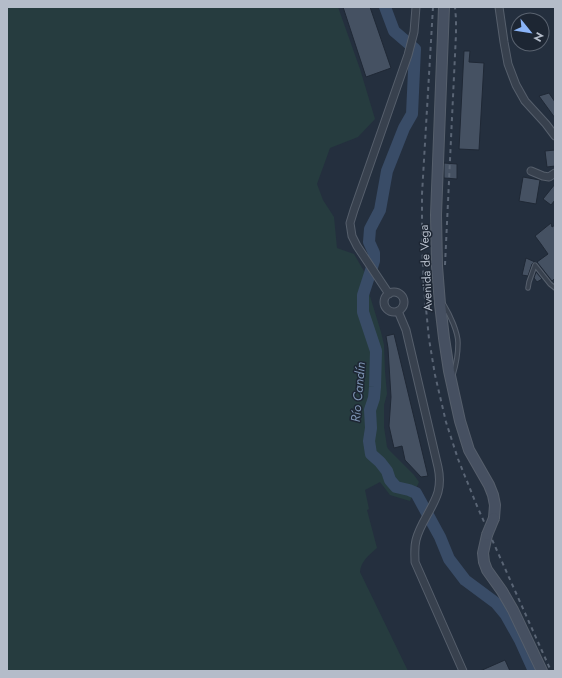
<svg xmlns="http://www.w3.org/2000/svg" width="562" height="678" font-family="Jost,sans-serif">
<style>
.green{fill:#263c3f}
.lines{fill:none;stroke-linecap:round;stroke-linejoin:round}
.river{stroke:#394c67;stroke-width:12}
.building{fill:#455162;stroke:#1f2835}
.lane-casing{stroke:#565f6c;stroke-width:5.5}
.street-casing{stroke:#565f6c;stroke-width:9}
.secondary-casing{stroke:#565f6c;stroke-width:12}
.lane{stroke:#38414e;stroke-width:3.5}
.street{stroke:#38414e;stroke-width:7}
.secondary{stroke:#465061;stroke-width:10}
.rail{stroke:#5a6575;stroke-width:2;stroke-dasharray:4 4;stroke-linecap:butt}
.secondary-bridge-casing{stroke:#565f6c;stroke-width:12;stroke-linecap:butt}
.secondary-bridge{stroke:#465061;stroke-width:10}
.labels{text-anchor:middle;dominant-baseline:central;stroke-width:3;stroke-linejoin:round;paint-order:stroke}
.street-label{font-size:12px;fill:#b4bcc9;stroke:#1d2633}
.water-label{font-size:13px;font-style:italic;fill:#7c92b1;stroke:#1d2633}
</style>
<rect width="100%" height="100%" fill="#242f3e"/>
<path class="green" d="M7,7H338L360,69L375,119L358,137L330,148L317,184L323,200L334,217L337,248L354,254L365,273L369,293L381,332L384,345L385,371L387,394L384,405V427L386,440L387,447L389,450L414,475L419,482L410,501L390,495L380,482L365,490L369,509L367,510L377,548C369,555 361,561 360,572L408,671H7Z"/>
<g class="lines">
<path class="river" d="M385,7L394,31L415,49L412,114L404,128L387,171L380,210L370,229L369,242L374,253V261L363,295V312L376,351L375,387L374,398L370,410L371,428L369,441L371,454L380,462L387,471L390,480L396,487L409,490L416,493L440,537L449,559L465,580L496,603L506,615L520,640L534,671"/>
</g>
<path class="building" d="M343,7H370L391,68L366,77Z
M464,51H470L469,62L484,63L479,150L459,149Z
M549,93L555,102V118L539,96Z
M555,150V166L547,167L545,151Z
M444,163L457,164V179L444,178Z
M523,177L540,180L536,204L519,201Z
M555,184V200L551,205L543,199Z
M551,223L552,227L555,225V278L552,281L537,262L548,254L541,244L535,236Z
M526,258L535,262L532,264L528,276L522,275Z
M536,272L542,279L537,282L534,278Z
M394,334L428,476L421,477L405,460L402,446L394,448L389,426L391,397L388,348L386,336Z
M505,660L510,671H480Z"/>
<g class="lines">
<g class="lane-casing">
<path id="lane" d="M528,288L529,282L535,265L550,284L555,288
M444,305C450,315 458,332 458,343C458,354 456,365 453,375"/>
</g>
<g class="street-casing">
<path id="street" d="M499,7L504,42L508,64L516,85L525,101L546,124L555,136
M531,171L543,176L549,177L555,173
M384 302a10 10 0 1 1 20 0a10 10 0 1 1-20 0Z
M389,294L357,246L352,236L350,223L354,210L408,55L414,32L416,7
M398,311L406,330L438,467C440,476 440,484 438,492C433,509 420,523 416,540C414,548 415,555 415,562L463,671"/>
</g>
<g class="secondary-casing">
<path id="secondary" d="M444,7L436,215L437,266L440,304L444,338L449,371L460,421L469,450L489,485L493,495L495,505L494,518
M487,535L483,553L484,562L487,570L502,591L513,610L542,671"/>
</g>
<use href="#lane" class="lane"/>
<use href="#street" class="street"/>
<use href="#secondary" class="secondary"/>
<path class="rail" d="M433,7L422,194V242L424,288L429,339L435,375L446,422L458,459L477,506L551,671
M445,265L456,34V19L455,7"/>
<g class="secondary-bridge-casing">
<path id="secondary-bridge" d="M487,535L494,518"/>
</g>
<use href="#secondary-bridge" class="secondary-bridge"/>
</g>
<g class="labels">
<g class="street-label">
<text transform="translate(426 268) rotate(-93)">Avenida de Vega</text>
</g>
<g class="water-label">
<text transform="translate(358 392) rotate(-85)">Río Candín</text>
</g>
</g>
<rect width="562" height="678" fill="none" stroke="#b4bcc9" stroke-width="16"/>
<g transform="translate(530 32) rotate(120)"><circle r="19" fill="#1d2633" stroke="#59626f"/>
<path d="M0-3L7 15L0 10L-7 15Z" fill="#8ab4f8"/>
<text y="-6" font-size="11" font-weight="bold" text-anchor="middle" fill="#b4bcc9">N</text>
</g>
</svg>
